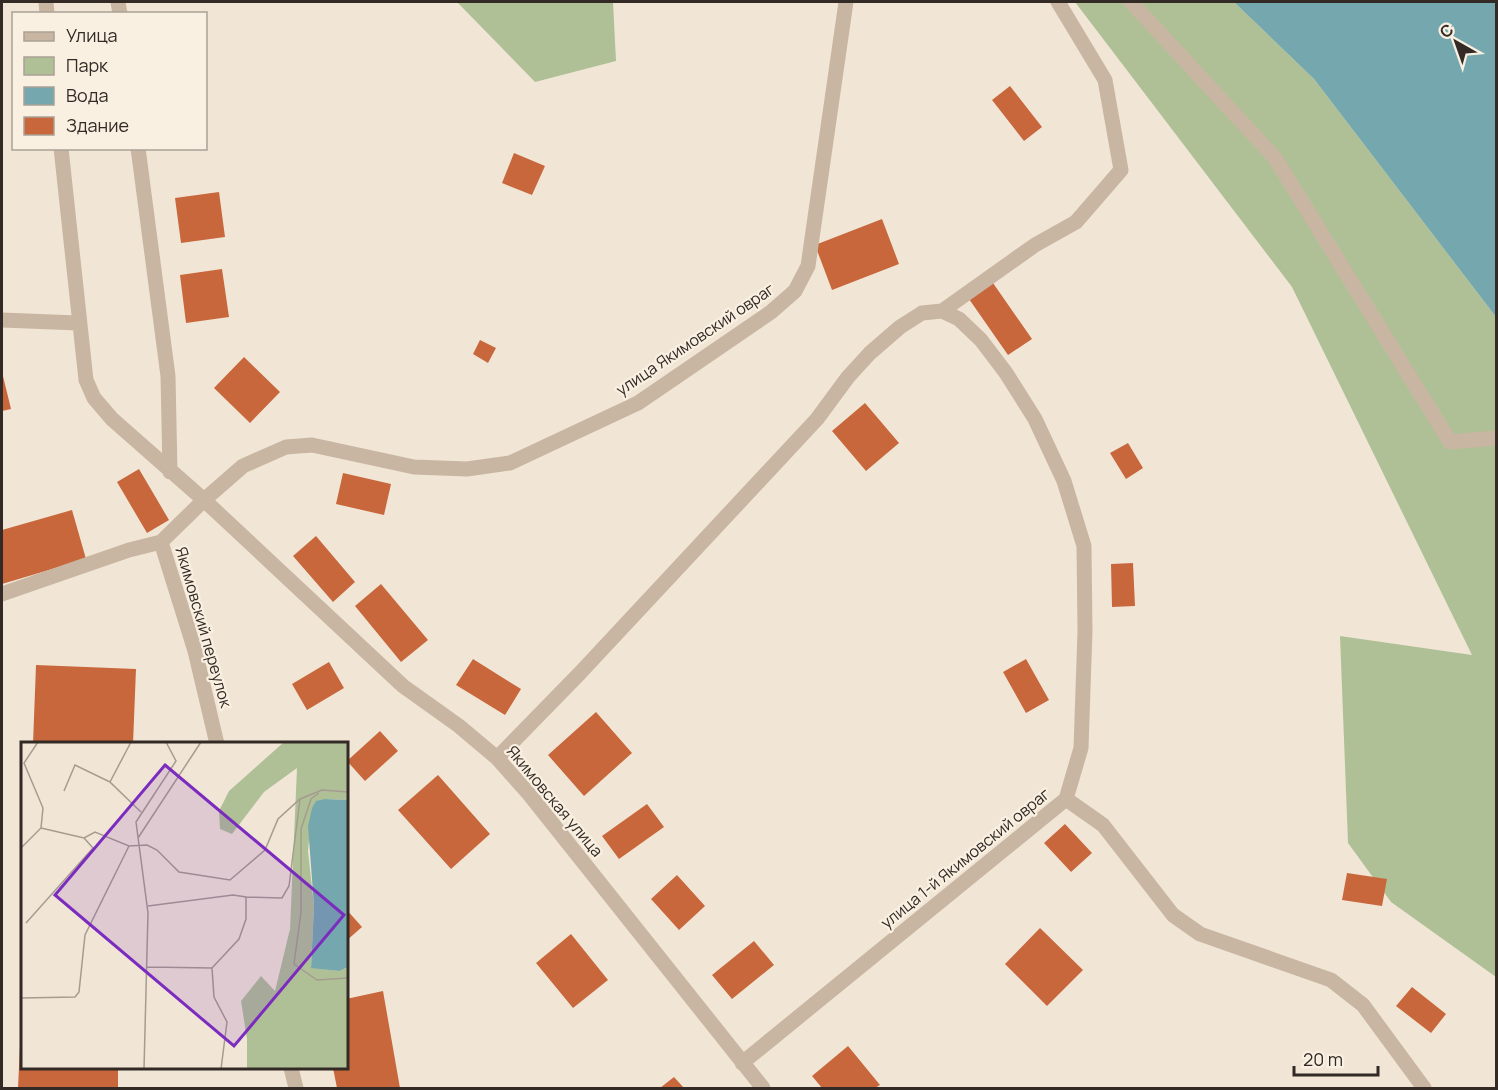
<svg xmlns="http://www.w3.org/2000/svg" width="1498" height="1090" font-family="Manrope,sans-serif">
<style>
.green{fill:#afc096}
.water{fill:#74a8ae}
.building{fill:#c9673c}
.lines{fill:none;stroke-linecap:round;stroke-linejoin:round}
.minor{stroke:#c9b6a2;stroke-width:15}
.labels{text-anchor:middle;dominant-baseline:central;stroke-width:4.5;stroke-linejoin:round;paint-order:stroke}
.street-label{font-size:16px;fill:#332a25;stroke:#f9f0e2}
.inset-road{fill:none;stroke:#a59b8f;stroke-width:1.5}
.view{fill:#7b2cbf;fill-opacity:0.15;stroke:#7b2cbf;stroke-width:3}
.inset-edge{fill:none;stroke:#332a25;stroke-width:3}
</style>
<rect width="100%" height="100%" fill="#f1e6d6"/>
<path class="green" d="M457,2H613L616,61L535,82Z
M1075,2H1234L1314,79L1496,317V977L1391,902L1348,843L1340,636L1472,655L1292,287Z"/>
<path class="water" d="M1234,2H1496V317L1314,79Z"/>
<path class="building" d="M1010,86L1042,127L1024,141L992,100Z
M514,153L545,166L532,195L502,183Z
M219,192L225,237L181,243L175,198Z
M882,219L899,264L832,290L815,245Z
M222,269L229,317L186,323L180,275Z
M993,283L1032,339L1008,355L969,299Z
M480,340L496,348L488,363L473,354Z
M244,357L280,392L250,423L214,388Z
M2,372L11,409L2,411Z
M865,403L899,443L866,471L832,431Z
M1128,443L1143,468L1126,479L1110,453Z
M139,469L169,520L147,533L117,482Z
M343,473L391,484L384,515L336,504Z
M72,510L86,559L2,584V530Z
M316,536L355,582L333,602L293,556Z
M1133,563L1135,606L1112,607L1111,564Z
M381,584L428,640L401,662L355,606Z
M473,659L521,689L505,715L456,685Z
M1026,659L1049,700L1026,713L1003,672Z
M329,662L344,688L307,710L292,684Z
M36,665L136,669L133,744H33Z
M596,712L632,753L584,796L548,755Z
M380,731L398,751L365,781L347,761Z
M438,775L490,834L451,869L398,810Z
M647,804L664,827L619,859L602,836Z
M1065,824L1092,853L1071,872L1044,843Z
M1347,873L1387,879L1382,906L1342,900Z
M677,875L705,906L679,930L651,899Z
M346,909L362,927L346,941Z
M1040,928L1083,970L1047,1006L1005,964Z
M571,934L608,980L573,1008L536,963Z
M754,941L774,965L732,999L712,975Z
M1412,987L1446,1014L1431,1033L1396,1006Z
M383,991L400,1088H337L333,1068H346V999Z
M21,1024H22V1068H118V1088H18Z
M848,1046L880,1085L875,1088H822L812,1076Z
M674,1077L684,1088H660Z"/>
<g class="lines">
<path class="minor" d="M46,2L47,14
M118,2L120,14
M1131,2L1275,158L1450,442L1496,438
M61,148L86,380L94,398L112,419L204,500L403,686L459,726L497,758L529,794L763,1088
M138,148L168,376L170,472
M942,311L1035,245L1076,222L1121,170L1105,80L1058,2
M2,320L78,323
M161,542L195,651L217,744
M2,594L129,550L161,542L204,500L243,466L286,447L312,445L414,467L467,469L510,463L638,403L771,312L795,291L808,266L846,2
M497,758L580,673L817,419L848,377L870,353L900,327L922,313L942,311L959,319L981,340L1006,373L1035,419L1064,481L1084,546L1085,631L1081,748L1066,799
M742,1063L1066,799L1103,825L1173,915L1200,934L1331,980L1363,1005L1424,1088
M291,1068L296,1088"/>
</g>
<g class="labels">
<g class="street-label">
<text transform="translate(695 339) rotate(-34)">улица Якимовский овраг</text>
<text transform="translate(204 627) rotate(74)">Якимовский переулок</text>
<text transform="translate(555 801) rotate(50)">Якимовская улица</text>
<text transform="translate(965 858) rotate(-39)">улица 1-й Якимовский овраг</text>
</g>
</g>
<g transform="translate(21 742)">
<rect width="327" height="327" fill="#f1e6d6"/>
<path d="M263,0H327V58L304,57L291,66L287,109L293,164L290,225L317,229L327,225V327H226V297L220,259L240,234L254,249L269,187L276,26L243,50L211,92L199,87L198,69L208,49Z" fill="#afc096"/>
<path d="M304,57L327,58V225L318,229L290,226L293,164L287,84L291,66L295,59Z" fill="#74a8ae"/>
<path class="inset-road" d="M110,0L89,40L120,70M43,49L54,23L89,40M298,51L290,57L280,87V170L273,222L296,238L327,236M20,86L63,96L74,90L108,104L126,103L136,108L158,130L209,138L244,108L257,77L279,57L301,48L327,50M117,96L180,0M0,106L20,86L22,66L3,21L17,0M225,155L261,156L268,144L279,57M127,164L212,153L225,155V177L218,197L191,226M5,181L72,106L63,96M126,225L191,226L193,255L206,280L200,327M0,256L54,255L58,250L64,193L108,104M123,327L127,171L115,80L155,19L145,0"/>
<path class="view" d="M144,23L323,173L213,304L34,153Z"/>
<rect width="327" height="327" class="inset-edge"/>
</g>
<rect width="1498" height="1090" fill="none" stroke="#332a25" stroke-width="6"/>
<rect x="12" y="12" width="195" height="138" fill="#f9f0e2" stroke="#aaa196" stroke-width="1.5"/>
<rect x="24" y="32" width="30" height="9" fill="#c9b6a2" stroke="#aaa196" stroke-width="1.5"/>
<text x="66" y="42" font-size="18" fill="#332a25">Улица</text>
<rect x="24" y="57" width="30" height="18" fill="#afc096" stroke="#aaa196" stroke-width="1.5"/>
<text x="66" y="72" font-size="18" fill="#332a25">Парк</text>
<rect x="24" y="87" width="30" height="18" fill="#74a8ae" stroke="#aaa196" stroke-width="1.5"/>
<text x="66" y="102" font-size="18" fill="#332a25">Вода</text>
<rect x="24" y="117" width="30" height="18" fill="#c9673c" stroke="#aaa196" stroke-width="1.5"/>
<text x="66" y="132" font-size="18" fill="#332a25">Здание</text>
<g transform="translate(1456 42) rotate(320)" stroke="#f9f0e2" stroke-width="4.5" paint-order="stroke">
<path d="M0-4.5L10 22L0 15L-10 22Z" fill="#332a25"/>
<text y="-9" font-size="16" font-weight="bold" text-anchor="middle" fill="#332a25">С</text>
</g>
<path d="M1294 1066v9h84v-9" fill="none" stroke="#332a25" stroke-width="3"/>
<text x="1303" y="1066" font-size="18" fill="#332a25" stroke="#f9f0e2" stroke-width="4.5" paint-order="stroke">20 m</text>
</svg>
